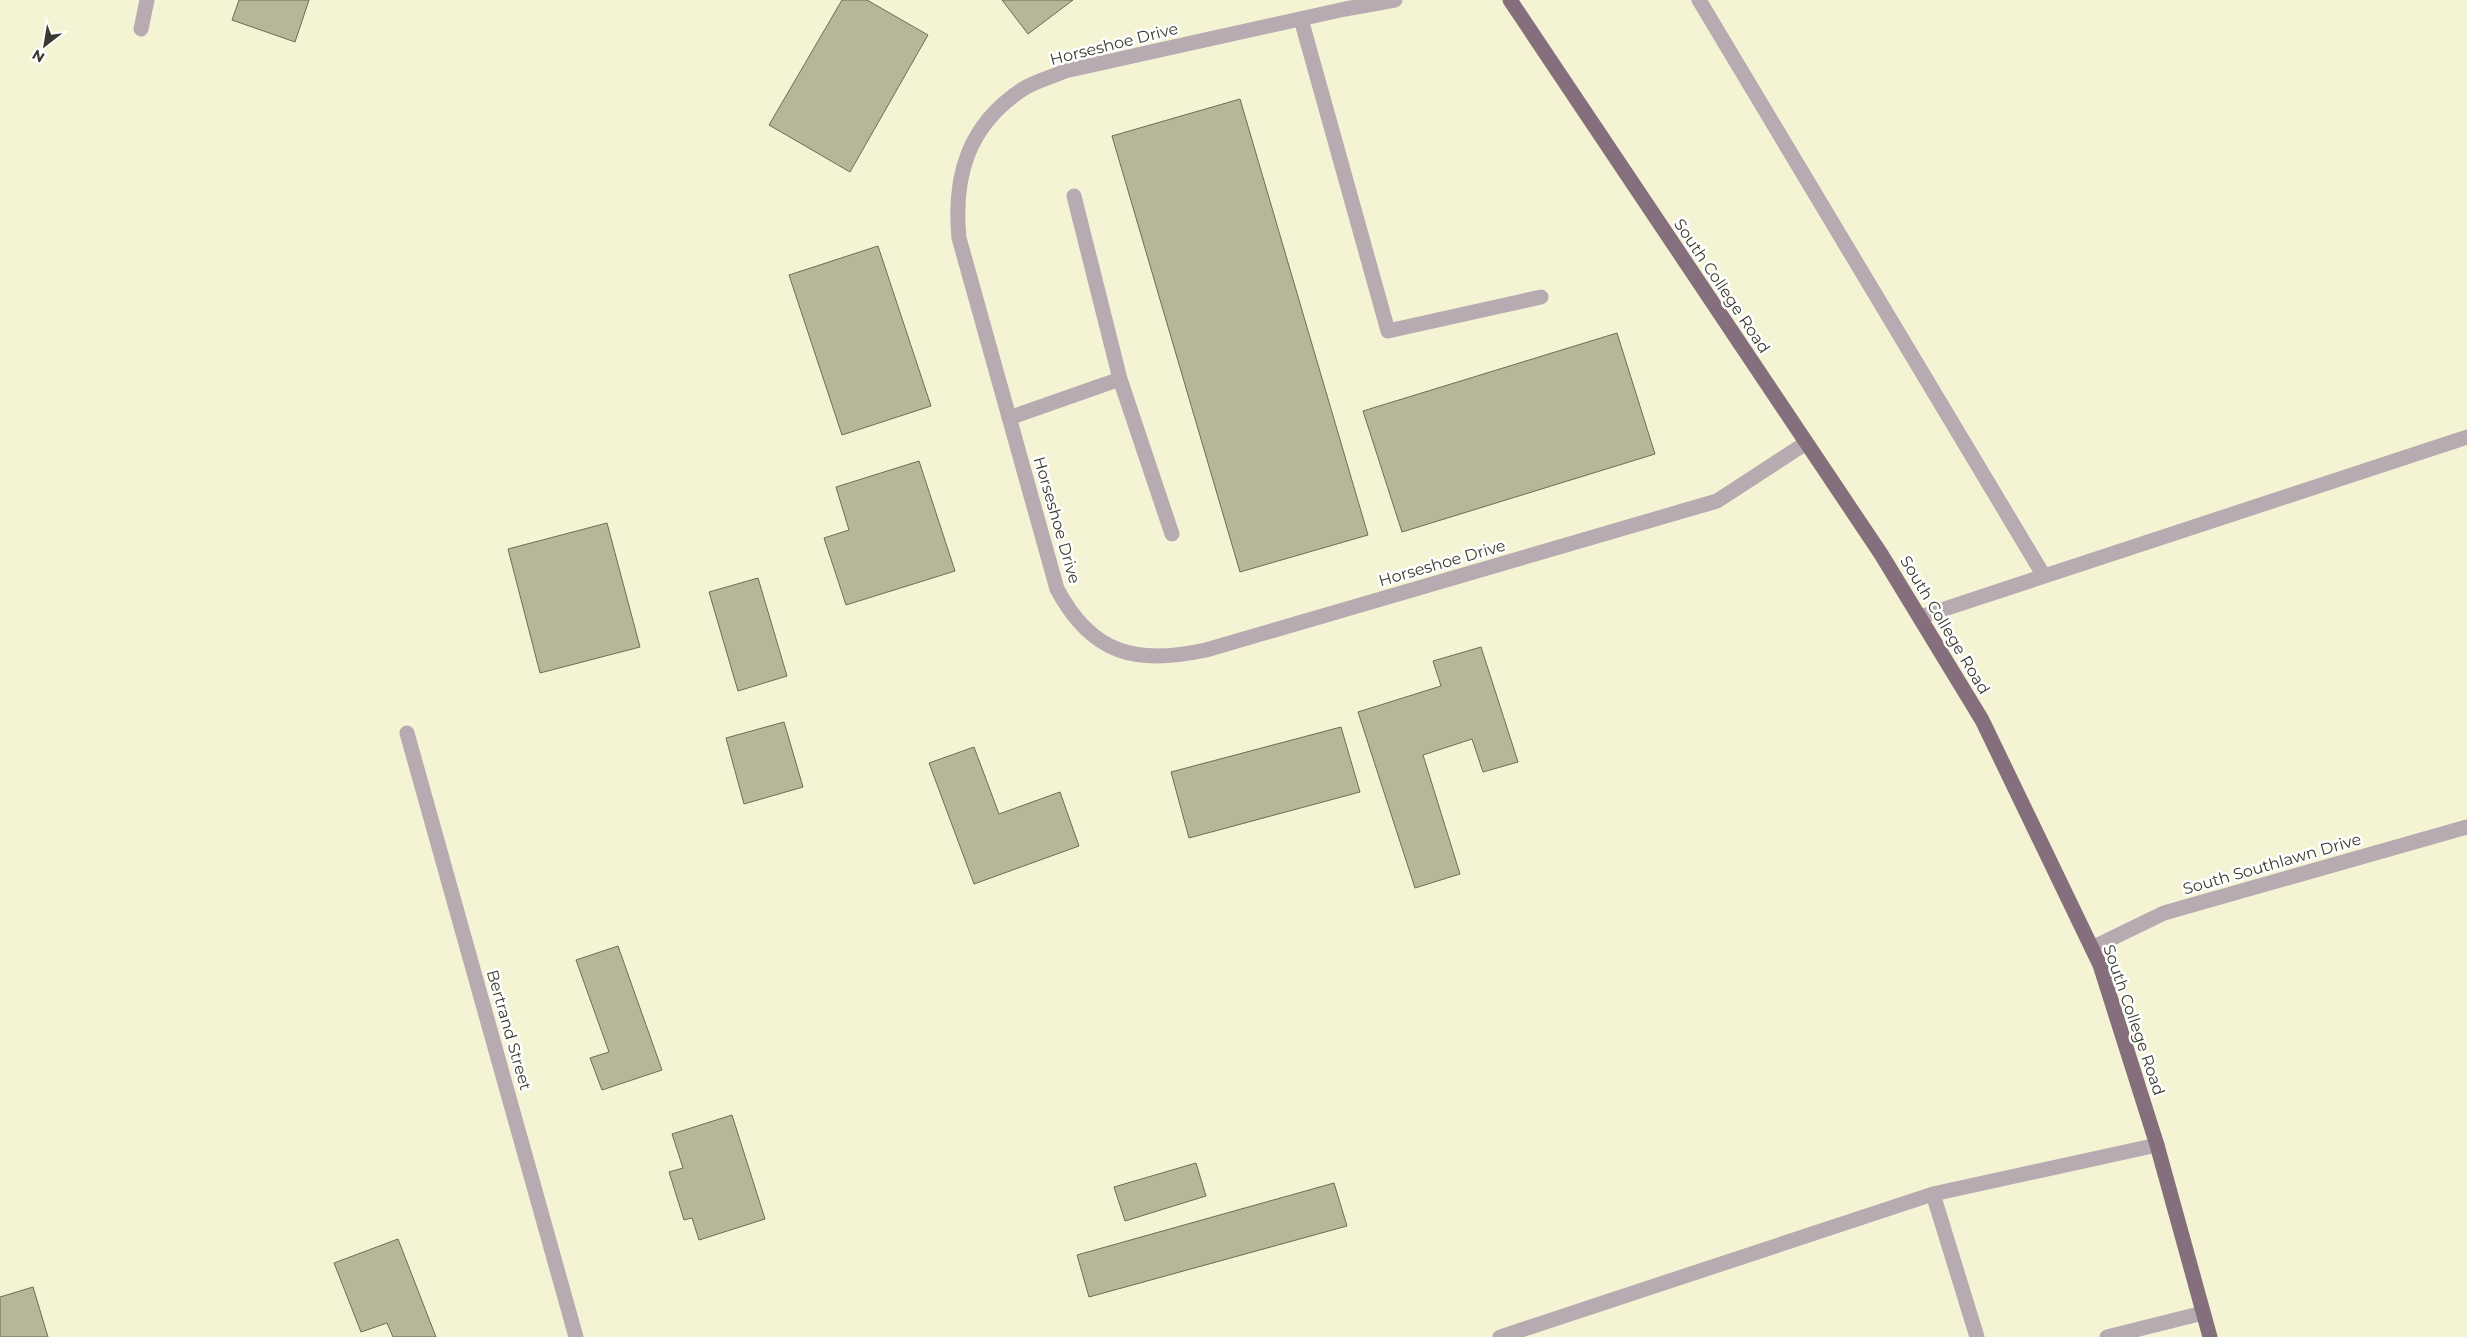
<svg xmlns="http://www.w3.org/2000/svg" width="2467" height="1337" font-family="Montserrat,sans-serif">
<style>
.building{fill:#b6b699;stroke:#6e6d52}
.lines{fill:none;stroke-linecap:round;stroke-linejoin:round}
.minor{stroke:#b7aab1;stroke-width:15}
.major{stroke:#866f7c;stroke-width:15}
.labels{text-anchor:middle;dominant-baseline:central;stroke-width:5;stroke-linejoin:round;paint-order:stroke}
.street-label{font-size:16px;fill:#3a3a2e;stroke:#fff}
</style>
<rect width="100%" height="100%" fill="#f4f4d5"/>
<path class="building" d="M239,0H309L295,42L232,20Z
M842,0H867L928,35L850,172L769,125Z
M1002,0H1073L1028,34Z
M1240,99L1368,535L1240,572L1112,136Z
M878,246L931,406L842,435L789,275Z
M1617,333L1655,454L1402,532L1363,411Z
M919,461L955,571L846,605L824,538L849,530L836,487Z
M607,523L640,647L540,673L508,549Z
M758,578L787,676L738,691L709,592Z
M1481,647L1518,762L1483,772L1472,739L1423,755L1460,874L1415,888L1358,712L1441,686L1433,661Z
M784,722L803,787L744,804L726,738Z
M1341,727L1360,792L1189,838L1171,772Z
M974,747L999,814L1060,792L1079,846L974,884L929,763Z
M618,946L662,1070L602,1090L590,1058L609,1052L576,960Z
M732,1115L765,1219L699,1240L692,1218L684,1220L669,1172L683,1168L672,1134Z
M1196,1163L1206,1196L1125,1221L1114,1187Z
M1334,1183L1347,1226L1089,1297L1077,1255Z
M398,1239L436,1337H393L387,1323L361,1332L334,1263Z
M33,1287L48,1337H0V1297Z"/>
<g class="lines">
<path class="minor" d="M1395,0L1345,9L1065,71C1052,77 1035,81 1023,89C968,125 953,176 959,238L1057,589C1092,655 1137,665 1206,650L1717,501L1806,443
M1699,0L2044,576
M1301,19L1388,331L1541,297
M141,29L147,0
M1120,379L1172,534
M1009,418L1120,379L1074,196
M1920,617L2467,437
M407,733L576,1337
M2092,948L2164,913L2467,827
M1933,1194L1977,1337
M1500,1337L1933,1194L2157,1145
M2107,1337L2203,1313"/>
<path class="major" d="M1510,0L1881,554L1982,720L2100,965L2157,1145L2210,1337"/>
</g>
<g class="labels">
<g class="street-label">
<text transform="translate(1114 44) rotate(-14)">Horseshoe Drive</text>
<text transform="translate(1722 286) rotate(56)">South College Road</text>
<text transform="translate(1057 520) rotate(74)">Horseshoe Drive</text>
<text transform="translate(1442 563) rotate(-16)">Horseshoe Drive</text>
<text transform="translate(1945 625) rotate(59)">South College Road</text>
<text transform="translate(2272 864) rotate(-16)">South Southlawn Drive</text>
<text transform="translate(2134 1020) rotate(71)">South College Road</text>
<text transform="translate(509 1030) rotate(74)">Bertrand Street</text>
</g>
</g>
<g transform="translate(45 45) rotate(211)" stroke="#ffffff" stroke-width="4" paint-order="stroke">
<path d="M0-4L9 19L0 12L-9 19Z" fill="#3a3a2e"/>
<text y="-8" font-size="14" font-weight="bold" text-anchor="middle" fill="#3a3a2e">N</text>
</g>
</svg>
